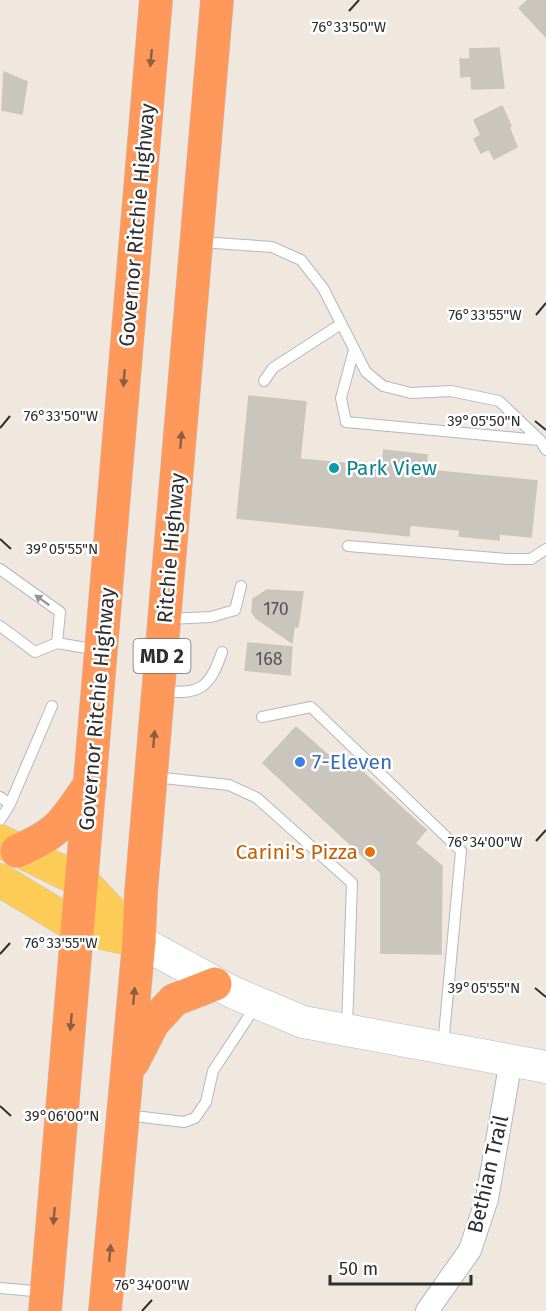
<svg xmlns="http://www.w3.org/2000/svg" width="546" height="1311" font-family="'Fira Sans',sans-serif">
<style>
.building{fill:#cbc6bd;stroke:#ccc4b8;stroke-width:1.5}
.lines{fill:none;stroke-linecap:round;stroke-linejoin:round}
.lane-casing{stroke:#b3b7c2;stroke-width:12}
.street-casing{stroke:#b3b7c2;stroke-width:24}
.secondary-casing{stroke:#b3b7c2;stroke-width:33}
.primary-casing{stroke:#c9c9c9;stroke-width:34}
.highway-casing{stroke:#c9c9c9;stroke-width:34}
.lane{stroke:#fff;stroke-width:10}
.street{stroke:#fff;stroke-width:22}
.secondary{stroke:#fff;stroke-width:32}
.primary{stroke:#fdcc57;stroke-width:33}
.highway{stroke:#ff985b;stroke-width:33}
.oneway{fill:#8c5e42}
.oneway2{fill:#969696}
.ticks{fill:none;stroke:#2e2e2e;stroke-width:2}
.culture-dot{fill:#0f9aa8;stroke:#fff;stroke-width:2}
.shop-dot{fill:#3f7fe0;stroke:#fff;stroke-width:2}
.food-dot{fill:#e8710a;stroke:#fff;stroke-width:2}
.labels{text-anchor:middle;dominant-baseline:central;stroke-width:5;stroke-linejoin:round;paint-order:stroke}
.number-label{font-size:18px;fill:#555452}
.shield{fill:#fff;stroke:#6d6d6d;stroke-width:1.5}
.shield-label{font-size:20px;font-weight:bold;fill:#2e2e2e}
.street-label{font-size:21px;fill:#2e2e2e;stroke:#fff}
.culture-label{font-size:21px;fill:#0d838f;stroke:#fff;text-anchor:start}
.shop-label{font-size:21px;fill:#366cbe;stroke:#fff;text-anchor:start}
.food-label{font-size:21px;fill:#c56008;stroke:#fff;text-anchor:end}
.ticks-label{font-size:15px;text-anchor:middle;fill:#2e2e2e;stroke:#fff;stroke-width:5;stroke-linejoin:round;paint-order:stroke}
</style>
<rect width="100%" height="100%" fill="#f0e8df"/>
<path class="building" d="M528,0H546V37L519,8Z
M499,48L504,88L472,89L471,76L461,77L460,59H470V49Z
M4,72L27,82L22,114L2,110Z
M502,106L511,126L509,127L517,147L494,159L489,149L481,153L474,139L481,135L474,120Z
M249,396L306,402L300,459L382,467L384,450L427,455L426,470L537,481L531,537L499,534V540L459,536L460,530L410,525L409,536L237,518Z
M267,590L303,592L298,627H294L292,643L256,618L252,612L253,599Z
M248,643L292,647L290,675L245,670Z
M296,727L336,762L342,753L426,830L415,843L442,866L441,954L381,953V873L263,763Z"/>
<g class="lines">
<g class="lane-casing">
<path id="lane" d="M201,242L272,247L301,260L323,288L366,372L383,386L411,393L451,391L499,401L540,440L546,450
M354,350L341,398L346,422L539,440
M264,381L273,368L341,324
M348,546L507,559H531L546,549
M0,569L60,612L57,643L35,652L0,626
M168,619L211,617L235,610L241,586
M57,643L98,650
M162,691C200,695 210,688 222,652
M262,717L311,707L461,851L443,1046
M154,777L229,785L257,798L352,883L347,1027
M0,797L10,804L0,820
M10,804L52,706
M126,1115L184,1122L195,1118L206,1102L213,1071L257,1004
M0,1288L44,1292"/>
</g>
<g class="street-casing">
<path id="street" d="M427,1311L470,1250L487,1199L511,1060"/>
</g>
<g class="secondary-casing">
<path id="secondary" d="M139,941L232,992L303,1022L546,1067"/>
</g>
<g class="primary-casing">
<path id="primary" d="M0,841L83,882L139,941
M0,880L79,928L139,941"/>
</g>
<g class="highway-casing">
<path id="highway" d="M17,851C60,833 64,822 90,784
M133,1062L153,1023L174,1000L215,984
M45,1311L156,0
M105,1311L139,941L141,892L217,0"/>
</g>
<use href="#lane" class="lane"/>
<use href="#street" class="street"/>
<use href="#secondary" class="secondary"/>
<use href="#primary" class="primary"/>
<use href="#highway" class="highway"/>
</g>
<defs><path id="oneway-solid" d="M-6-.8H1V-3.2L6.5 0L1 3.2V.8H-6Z" transform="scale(1.5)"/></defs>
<g class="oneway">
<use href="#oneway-solid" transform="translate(151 58) rotate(95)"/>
<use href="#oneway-solid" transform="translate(124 378) rotate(95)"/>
<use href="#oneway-solid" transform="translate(181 440) rotate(-85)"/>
<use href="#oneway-solid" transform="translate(154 739) rotate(-85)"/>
<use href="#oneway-solid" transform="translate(134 996) rotate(-85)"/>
<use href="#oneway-solid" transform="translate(71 1022) rotate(95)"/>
<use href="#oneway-solid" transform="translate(54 1216) rotate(95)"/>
<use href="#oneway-solid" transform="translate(110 1253) rotate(-85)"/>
</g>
<use class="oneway2" href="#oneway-solid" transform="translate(42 600) rotate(-145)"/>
<path class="ticks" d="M349,11L359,0M536,315L546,303M535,421L546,430M0,428L10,416M0,539L11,549M536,841L546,830M0,954L10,943M535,988L546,997M0,1106L11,1116M142,1311L152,1300"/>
<circle class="culture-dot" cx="334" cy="468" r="6"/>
<circle class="shop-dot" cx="300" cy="762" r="6"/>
<circle class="food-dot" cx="370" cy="852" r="6"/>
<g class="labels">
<g class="number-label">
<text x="276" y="609">170</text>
<text x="269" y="659">168</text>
</g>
<rect class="shield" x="133.5" y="639" width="57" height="34" rx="4.5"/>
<g class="shield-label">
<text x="162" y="656">MD 2</text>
</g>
<g class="street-label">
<text transform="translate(137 225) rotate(-85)">Governor Ritchie Highway</text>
<text transform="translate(171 548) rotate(-85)">Ritchie Highway</text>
<text transform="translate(97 709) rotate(-85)">Governor Ritchie Highway</text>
<text transform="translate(488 1174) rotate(-77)">Bethian Trail</text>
</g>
<g class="culture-label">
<text x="346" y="468">Park View</text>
</g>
<g class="shop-label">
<text x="312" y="762">7-Eleven</text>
</g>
<g class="food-label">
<text x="358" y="852">Carini's Pizza</text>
</g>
</g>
<g class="ticks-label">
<text x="349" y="32">76°33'50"W</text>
<text x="485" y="320">76°33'55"W</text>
<text x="61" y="421">76°33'50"W</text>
<text x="484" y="426">39°05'50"N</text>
<text x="62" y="554">39°05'55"N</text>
<text x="485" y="847">76°34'00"W</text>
<text x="61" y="948">76°33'55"W</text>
<text x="484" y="993">39°05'55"N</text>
<text x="62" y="1121">39°06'00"N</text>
<text x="152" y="1290">76°34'00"W</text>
</g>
<path d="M330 1275v9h141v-9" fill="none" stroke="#2e2e2e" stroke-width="3"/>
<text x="339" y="1275" font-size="18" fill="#2e2e2e" stroke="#ffffff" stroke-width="4.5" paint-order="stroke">50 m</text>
</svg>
